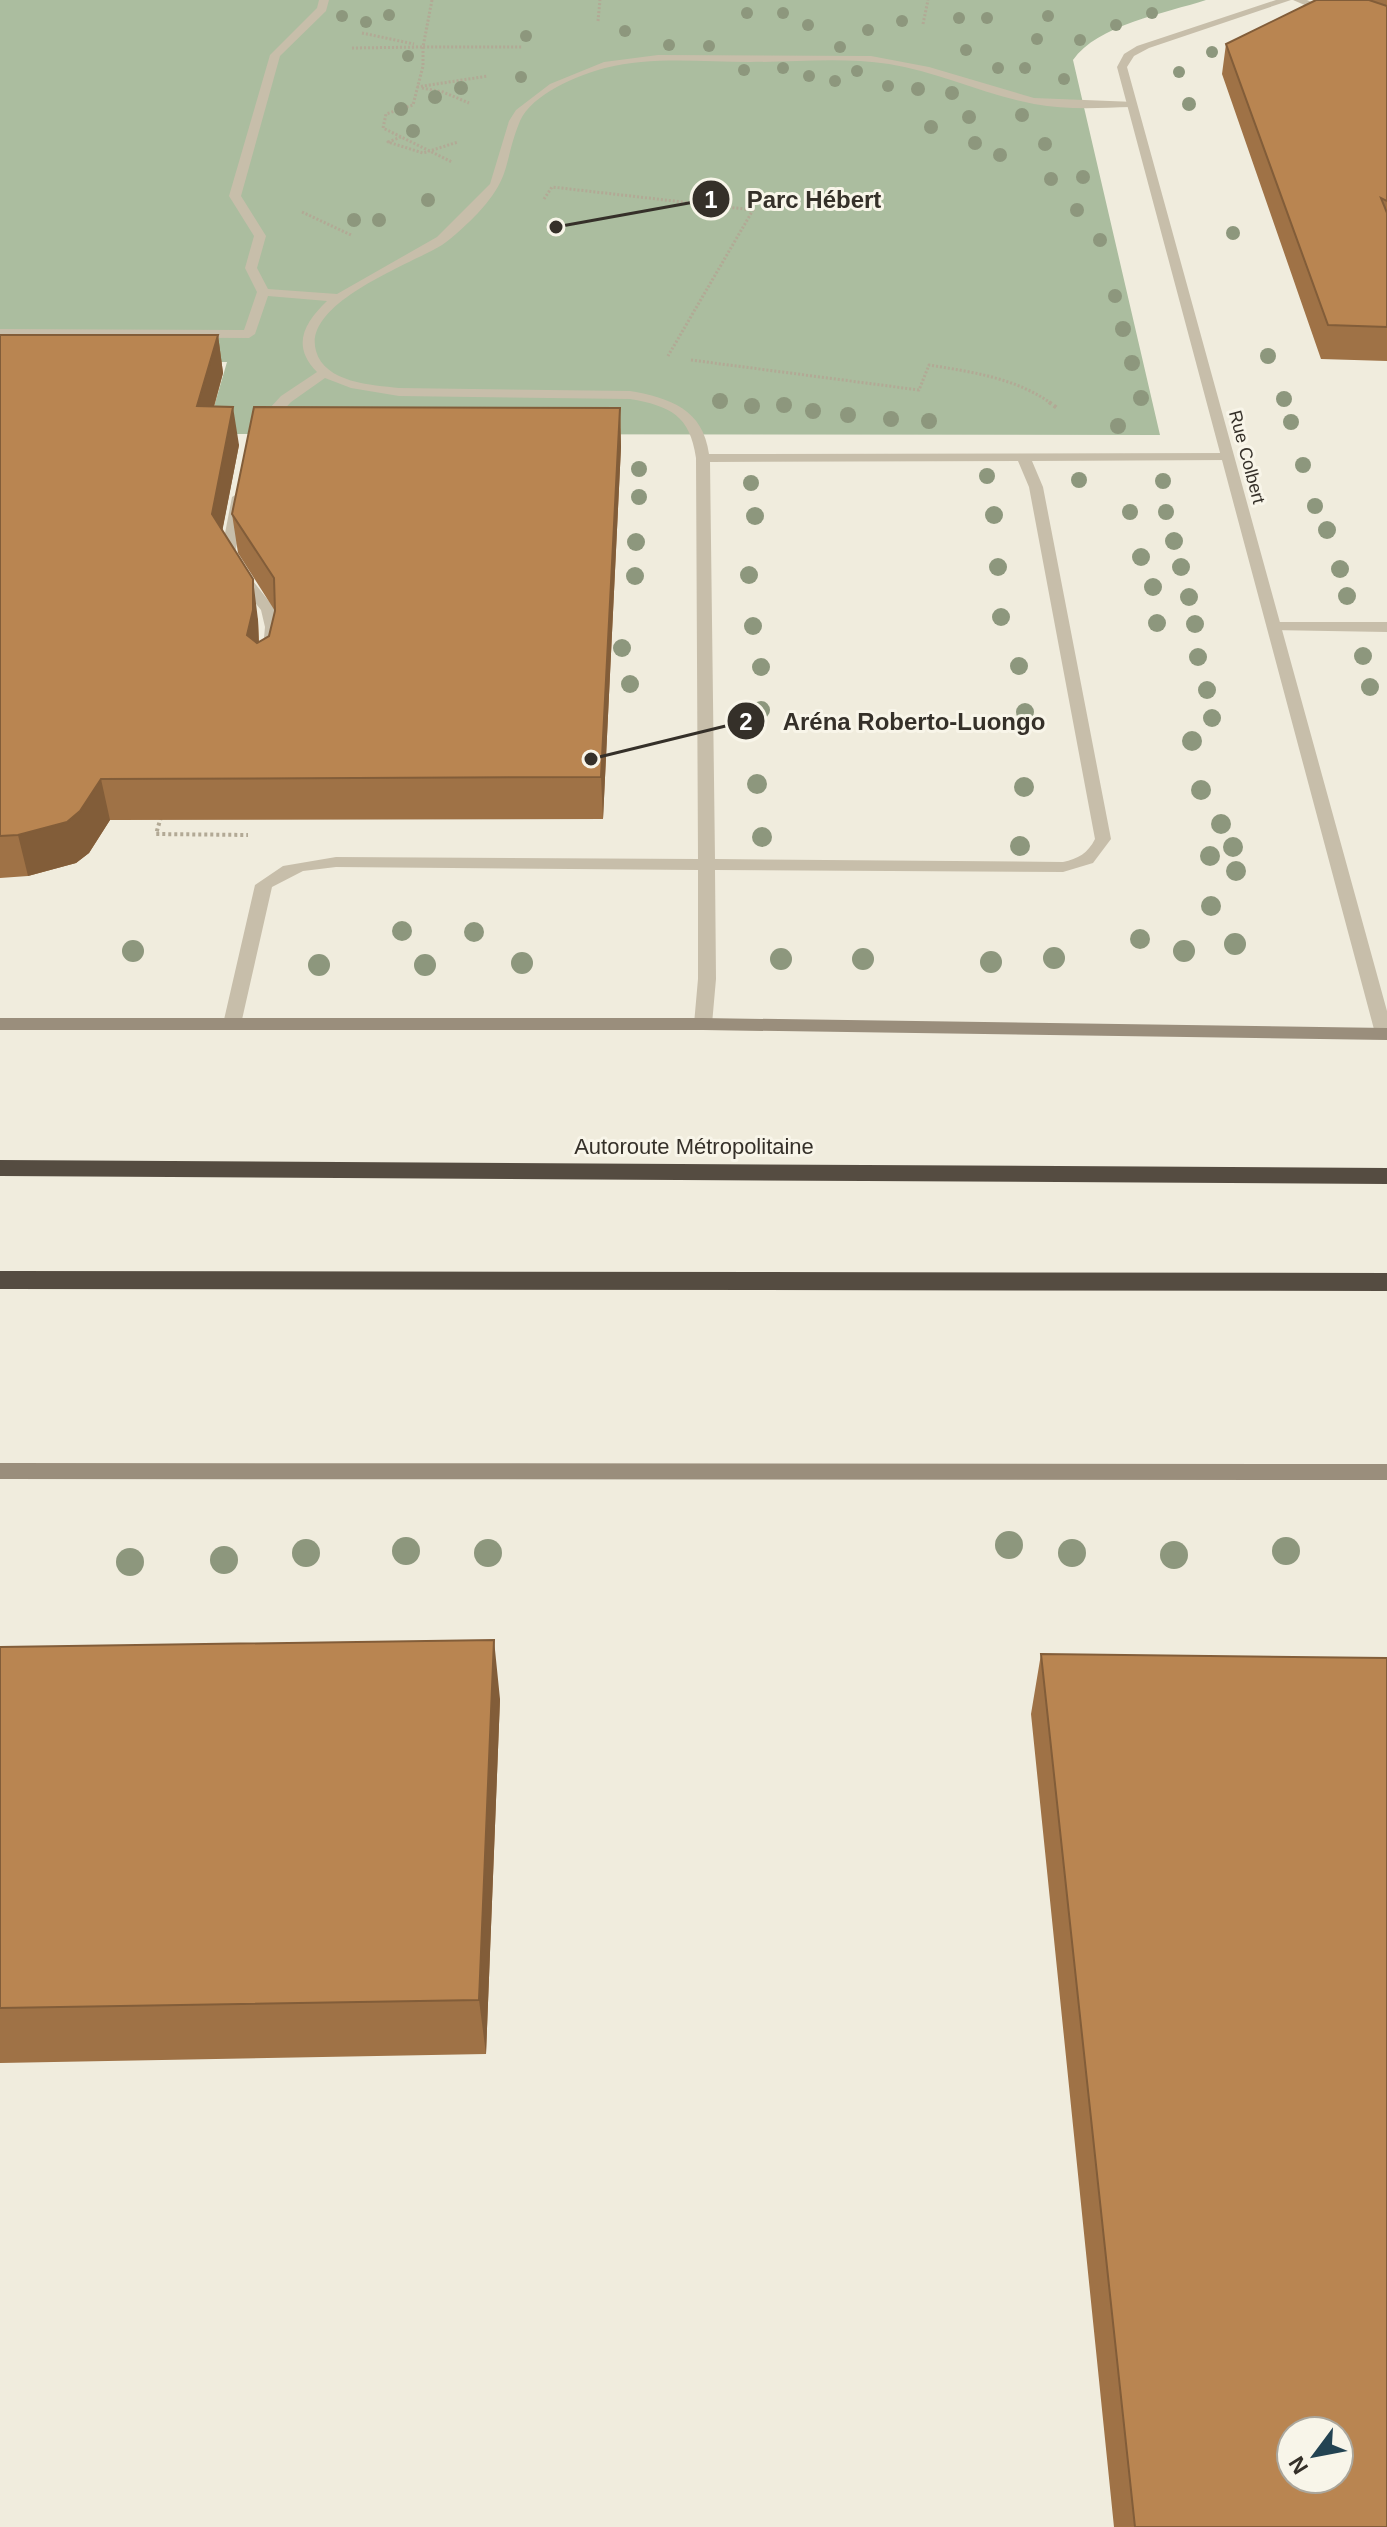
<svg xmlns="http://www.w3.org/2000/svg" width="1387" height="2527" font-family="Helvetica,sans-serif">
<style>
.green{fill:#abbd9f}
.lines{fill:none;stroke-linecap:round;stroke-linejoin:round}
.path-far1{stroke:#b2a995;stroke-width:3;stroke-dasharray:2 2;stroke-linecap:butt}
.path{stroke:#b2a995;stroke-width:4;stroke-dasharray:3 3;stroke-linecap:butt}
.service{fill:#c7beaa;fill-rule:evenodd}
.minor{fill:#c7beaa;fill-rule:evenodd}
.tertiary{fill:#c7beaa;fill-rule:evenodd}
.secondary{fill:#9a8e7c;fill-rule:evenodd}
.motorway{fill:#554c41;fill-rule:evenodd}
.tree{fill:#8d977d}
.wall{fill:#9f7246}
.shaded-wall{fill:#825d39}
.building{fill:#b98551;stroke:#825d39;stroke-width:2;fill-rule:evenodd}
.labels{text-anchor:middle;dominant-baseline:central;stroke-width:6;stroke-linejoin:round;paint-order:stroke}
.far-street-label{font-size:18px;fill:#353029;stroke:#f8f5e9}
.street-label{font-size:22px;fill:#353029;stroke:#f8f5e9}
.leader{fill:none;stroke:#353029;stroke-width:3}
.callout-dot{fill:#353029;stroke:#f8f5e9;stroke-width:3}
.mark-label{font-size:24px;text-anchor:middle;font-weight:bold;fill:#fff}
.callout-label{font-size:24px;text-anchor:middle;font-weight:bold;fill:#353029;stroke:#f8f5e9;stroke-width:6;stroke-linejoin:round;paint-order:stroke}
</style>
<rect width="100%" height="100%" fill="#f0ecdd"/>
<path class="green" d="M0,0H1206C1166,13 1097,25 1073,60L1160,435L206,434L227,362L0,361Z"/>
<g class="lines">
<path class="path-far1" d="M432,0L423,47H523
M598,21L600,0
M923,24L928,0
M362,33L414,44
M423,47V66L413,105L386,114L383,128L452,162
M352,48L423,47
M417,87L488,76
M422,88L443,92L469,103
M401,137L388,142L423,153L458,142
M544,199L552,187L753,210L668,356
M302,212L351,235
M691,360L919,390L929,365C972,372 1016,378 1052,404"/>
<path class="path" d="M1049,402L1057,408
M161,817L156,834L248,835"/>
<path class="service" d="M319,0H329L326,11L280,56L241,196L266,236L257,268L268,289L337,294L437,237L490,184L509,121L516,110L550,84L604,62L658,55L871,56L929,67L1034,98L1135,102L1136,104L1131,107C1099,108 1066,110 1034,104C985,95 939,72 889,64C843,57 796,62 750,62C702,62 653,56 605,68C578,75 532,94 520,121C503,162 513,175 478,213C467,224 455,236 442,245C409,265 302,303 316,351C325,383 372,385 399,388L630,391C670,398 703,409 709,454L1233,453V459L1228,460L1032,461L1043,487L1111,839L1093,863L1063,872L715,870L716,979L712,1024L703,1030L694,1024L698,979V870L336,867L303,871L272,887L241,1024L238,1028H226L223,1024L255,885L283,866L336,857L698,859L696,458C690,415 670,406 630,399L399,396L351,388L325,378L291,402L267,428H257V422L281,396L317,372C291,346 304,323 327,301L268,296L255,334L249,338L0,337V329L244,330L257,292L245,268L254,236L229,196L270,55L317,8ZM1018,461L1029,487L1095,839C1088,853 1078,859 1063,862L715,859L710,462Z
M239,493L246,497L235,554L239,563L275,609L281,627L279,649L271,654L263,649L265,627L261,610L227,567L221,554L232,497Z
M1275,622H1387V632L1270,630V624Z"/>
<path class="minor" d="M1276,0H1291L1149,48L1134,56L1127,67L1387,1011V1038L1384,1039L1375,1033L1117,67L1124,54L1137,46Z"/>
<path class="tertiary" d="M1293,0H1307L1337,13L1328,15Z"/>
<path class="secondary" d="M0,1018H703L1387,1028V1040L703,1030H0Z
M0,1463L1387,1464V1480L0,1479Z"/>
<path class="motorway" d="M0,1160L1387,1168V1184L0,1176Z
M0,1271L1387,1273V1291L0,1289Z"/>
</g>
<g class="tree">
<circle cx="747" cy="13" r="6"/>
<circle cx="783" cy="13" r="6"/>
<circle cx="1152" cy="13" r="6"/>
<circle cx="389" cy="15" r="6"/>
<circle cx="342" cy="16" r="6"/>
<circle cx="1048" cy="16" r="6"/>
<circle cx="959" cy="18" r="6"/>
<circle cx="987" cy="18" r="6"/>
<circle cx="902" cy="21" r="6"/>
<circle cx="366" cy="22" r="6"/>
<circle cx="808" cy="25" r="6"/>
<circle cx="1116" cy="25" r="6"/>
<circle cx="868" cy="30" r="6"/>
<circle cx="625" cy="31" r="6"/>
<circle cx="526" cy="36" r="6"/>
<circle cx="1037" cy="39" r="6"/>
<circle cx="1080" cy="40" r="6"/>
<circle cx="669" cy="45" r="6"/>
<circle cx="709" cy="46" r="6"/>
<circle cx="840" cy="47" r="6"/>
<circle cx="966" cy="50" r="6"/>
<circle cx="1212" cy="52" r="6"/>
<circle cx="408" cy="56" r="6"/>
<circle cx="783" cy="68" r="6"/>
<circle cx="998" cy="68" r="6"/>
<circle cx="1025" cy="68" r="6"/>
<circle cx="744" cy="70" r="6"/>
<circle cx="857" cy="71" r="6"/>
<circle cx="1179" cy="72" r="6"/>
<circle cx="809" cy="76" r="6"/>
<circle cx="521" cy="77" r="6"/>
<circle cx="1064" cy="79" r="6"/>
<circle cx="835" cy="81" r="6"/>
<circle cx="888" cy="86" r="6"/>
<circle cx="461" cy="88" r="7"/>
<circle cx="918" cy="89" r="7"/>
<circle cx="952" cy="93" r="7"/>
<circle cx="435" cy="97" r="7"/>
<circle cx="1189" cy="104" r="7"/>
<circle cx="401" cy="109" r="7"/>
<circle cx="1022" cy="115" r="7"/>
<circle cx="969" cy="117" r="7"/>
<circle cx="931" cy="127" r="7"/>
<circle cx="413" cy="131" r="7"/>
<circle cx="975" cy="143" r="7"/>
<circle cx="1045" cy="144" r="7"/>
<circle cx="1000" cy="155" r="7"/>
<circle cx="1083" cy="177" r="7"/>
<circle cx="1051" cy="179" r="7"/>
<circle cx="428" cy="200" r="7"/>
<circle cx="1077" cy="210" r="7"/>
<circle cx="354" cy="220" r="7"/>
<circle cx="379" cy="220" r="7"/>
<circle cx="1233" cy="233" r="7"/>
<circle cx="1100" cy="240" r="7"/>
<circle cx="1115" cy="296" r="7"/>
<circle cx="1123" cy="329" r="8"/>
<circle cx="1268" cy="356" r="8"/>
<circle cx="1132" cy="363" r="8"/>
<circle cx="1141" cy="398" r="8"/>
<circle cx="1284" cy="399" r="8"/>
<circle cx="720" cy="401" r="8"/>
<circle cx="784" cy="405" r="8"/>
<circle cx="752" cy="406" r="8"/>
<circle cx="813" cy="411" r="8"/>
<circle cx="848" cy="415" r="8"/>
<circle cx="891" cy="419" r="8"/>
<circle cx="929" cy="421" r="8"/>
<circle cx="1291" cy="422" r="8"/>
<circle cx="1118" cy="426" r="8"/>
<circle cx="1303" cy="465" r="8"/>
<circle cx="639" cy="469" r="8"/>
<circle cx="987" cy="476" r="8"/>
<circle cx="1079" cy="480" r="8"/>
<circle cx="1163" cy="481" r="8"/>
<circle cx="751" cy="483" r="8"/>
<circle cx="639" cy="497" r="8"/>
<circle cx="1315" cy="506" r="8"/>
<circle cx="1130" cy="512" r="8"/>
<circle cx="1166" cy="512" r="8"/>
<circle cx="994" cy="515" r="9"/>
<circle cx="755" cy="516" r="9"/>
<circle cx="1327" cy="530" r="9"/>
<circle cx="1174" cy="541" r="9"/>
<circle cx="636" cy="542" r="9"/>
<circle cx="1141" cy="557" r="9"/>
<circle cx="998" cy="567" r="9"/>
<circle cx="1181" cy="567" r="9"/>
<circle cx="1340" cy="569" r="9"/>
<circle cx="749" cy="575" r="9"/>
<circle cx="635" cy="576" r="9"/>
<circle cx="1153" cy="587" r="9"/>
<circle cx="1347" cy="596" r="9"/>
<circle cx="1189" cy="597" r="9"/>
<circle cx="1001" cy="617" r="9"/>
<circle cx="1157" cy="623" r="9"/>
<circle cx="1195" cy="624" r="9"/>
<circle cx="753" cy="626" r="9"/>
<circle cx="622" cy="648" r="9"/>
<circle cx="1363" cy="656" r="9"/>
<circle cx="1198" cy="657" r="9"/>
<circle cx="1019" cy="666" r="9"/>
<circle cx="761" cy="667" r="9"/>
<circle cx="630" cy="684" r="9"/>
<circle cx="1370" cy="687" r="9"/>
<circle cx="1207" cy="690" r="9"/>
<circle cx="761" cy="710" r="9"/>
<circle cx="1025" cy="712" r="9"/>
<circle cx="1212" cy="718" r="9"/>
<circle cx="1192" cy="741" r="10"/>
<circle cx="757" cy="784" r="10"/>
<circle cx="1024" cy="787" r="10"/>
<circle cx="1201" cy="790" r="10"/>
<circle cx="1221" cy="824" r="10"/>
<circle cx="762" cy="837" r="10"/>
<circle cx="1020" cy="846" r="10"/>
<circle cx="1233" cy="847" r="10"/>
<circle cx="1210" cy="856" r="10"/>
<circle cx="1236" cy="871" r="10"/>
<circle cx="1211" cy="906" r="10"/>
<circle cx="402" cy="931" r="10"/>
<circle cx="474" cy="932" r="10"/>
<circle cx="1140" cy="939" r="10"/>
<circle cx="1235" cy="944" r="11"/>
<circle cx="133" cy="951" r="11"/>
<circle cx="1184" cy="951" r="11"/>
<circle cx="1054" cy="958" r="11"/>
<circle cx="781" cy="959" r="11"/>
<circle cx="863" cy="959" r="11"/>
<circle cx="991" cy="962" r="11"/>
<circle cx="522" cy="963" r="11"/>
<circle cx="319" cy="965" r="11"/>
<circle cx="425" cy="965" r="11"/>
<circle cx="1009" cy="1545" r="14"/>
<circle cx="406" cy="1551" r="14"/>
<circle cx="1286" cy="1551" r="14"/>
<circle cx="306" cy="1553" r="14"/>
<circle cx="488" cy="1553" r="14"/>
<circle cx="1072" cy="1553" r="14"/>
<circle cx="1174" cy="1555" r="14"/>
<circle cx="224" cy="1560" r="14"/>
<circle cx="130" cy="1562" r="14"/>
</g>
<path class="wall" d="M1316,0H1387V361L1321,359L1222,74L1226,44Z
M0,335H218L223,373L214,407L239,445L222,531L258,620L259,642L269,636L275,611L238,553L232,514L620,408L621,447L603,819L110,820L89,853L76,863L28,876L0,878Z
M0,1647L500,1699L486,2054L0,2063Z
M1041,1654L1387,2527H1114L1031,1714Z"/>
<path class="shaded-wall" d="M218,335L223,373L203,445L197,406Z
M233,407L239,445L218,553L212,514Z
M620,408L621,447L603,819L601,777Z
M253,579L258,620L259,651L247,635Z
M101,779L110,820L89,853L76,863L28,876L18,835Z
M494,1640L500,1699L486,2054L479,2000Z"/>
<path class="building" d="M1316,0H1369L1387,6V201L1381,198L1387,213V327L1328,325L1226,44Z
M0,335H218L197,406L233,407L212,514L253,579V610L247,635L257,643L269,636L275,611L274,578L232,514L254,407L620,408L601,777L101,779L80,811L67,822L18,835L0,836Z
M494,1640L479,2000L0,2008V1647Z
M1041,1654L1387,1658V2527H1135ZM1291,2431H1339V2479H1291Z"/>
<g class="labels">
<g class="far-street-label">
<text transform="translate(1247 457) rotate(75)">Rue Colbert</text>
</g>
<g class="street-label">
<text x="694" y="1146">Autoroute Métropolitaine</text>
</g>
</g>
<path class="leader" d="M556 227L711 199M591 759L746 721"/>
<g class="callout-dot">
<circle cx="556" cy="227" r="8"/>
<circle cx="591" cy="759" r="8"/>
<circle cx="711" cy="199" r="20"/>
<circle cx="746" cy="721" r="20"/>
</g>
<g class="mark-label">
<text x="711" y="208">1</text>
<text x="746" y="730">2</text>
</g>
<g class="callout-label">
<text x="814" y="208">Parc Hébert</text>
<text x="914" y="730">Aréna Roberto-Luongo</text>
</g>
<g transform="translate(1315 2455) rotate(238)"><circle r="38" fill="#f8f5e9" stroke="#aaa69c" stroke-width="2"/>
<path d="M0-6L14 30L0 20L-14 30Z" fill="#234352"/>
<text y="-12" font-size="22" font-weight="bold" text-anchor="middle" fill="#353029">N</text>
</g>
</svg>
